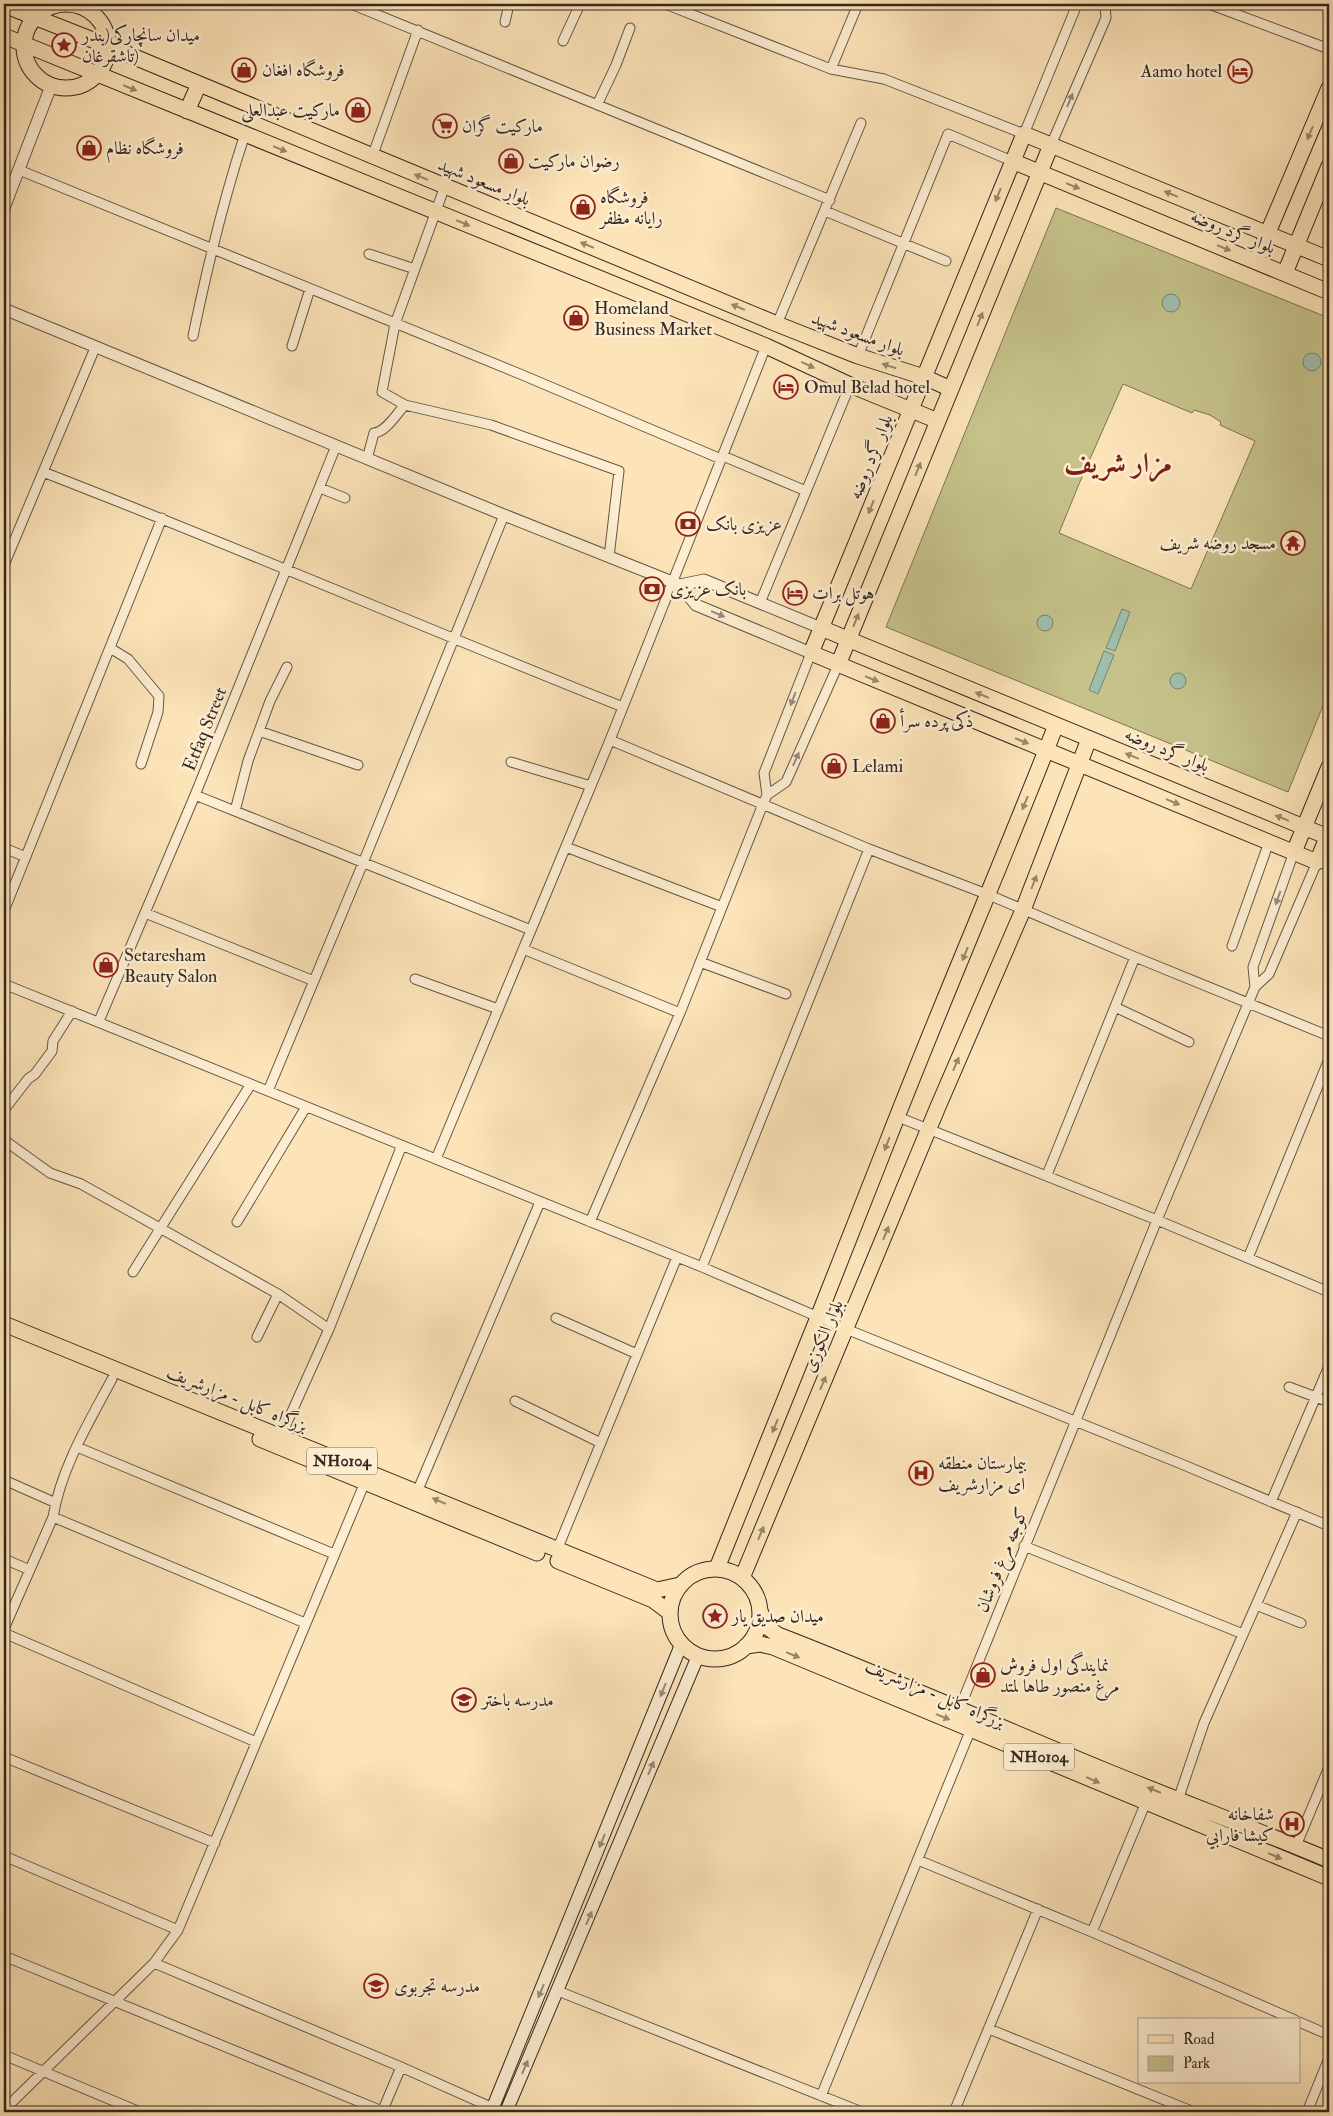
<svg xmlns="http://www.w3.org/2000/svg" width="1333" height="2116" font-family="'IM FELL Double Pica',Amiri,serif">
<style>
.green{fill:#c5c28a;stroke:#7c7456;fill-rule:evenodd}
.water{fill:#9fbfae;stroke:#748276}
.lines{fill:none;stroke-linecap:round;stroke-linejoin:round}
.minor-casing{stroke:#655647;stroke-width:11}
.tertiary-casing{stroke:#655647;stroke-width:13}
.secondary-casing{stroke:#332721;stroke-width:14}
.primary-casing{stroke:#332721;stroke-width:17}
.trunk-casing{stroke:#332721;stroke-width:17}
.minor{stroke:#fdedd1;stroke-width:9}
.tertiary{stroke:#fdedd1;stroke-width:11}
.secondary{stroke:#fdedd1;stroke-width:12}
.primary{stroke:#fce4b8;stroke-width:15}
.trunk{stroke:#fce4b8;stroke-width:15}
.oneway{fill:#98866c}
.oneway2{fill:#988a79}
.labels{text-anchor:middle;dominant-baseline:central;stroke-width:5;stroke-linejoin:round;paint-order:stroke}
.shield{fill:#fdedd1;stroke:#706256;stroke-width:1}
.shield-label{font-size:16px;font-weight:bold;fill:#332721}
.poi-label{font-size:18px;fill:#332721;stroke:#fdedd1;text-anchor:start}
.street-label{font-size:18px;fill:#332721;stroke:#fdedd1}
.town-label{font-size:28px;font-weight:bold;fill:#7a1f14;stroke:#fdedd1}
</style>
<rect width="100%" height="100%" fill="#fce4b8"/>
<filter id="stains"><feTurbulence type="fractalNoise" baseFrequency=".004" numOctaves="4"/><feColorMatrix values="0 0 0 0 .2 0 0 0 0 .09 0 0 0 0 .02 0 0 0 .5 -.17"/></filter>
<radialGradient id="worn" r=".72"><stop offset=".6" stop-color="#630" stop-opacity="0"/><stop offset="1" stop-color="#630" stop-opacity=".3"/></radialGradient>
<path class="green" d="M1056,208L1329,318V691L1288,792L886,627ZM1123,384L1192,413L1194,410L1210,415L1221,422L1220,425L1255,441L1191,589L1059,533L1079,484Z"/>
<path class="water" d="M1162 303a9 9 0 1 1 18 0a9 9 0 1 1-18 0Z
M1303 362a9 9 0 1 1 18 0a9 9 0 1 1-18 0Z
M1122,609L1130,612L1115,651L1106,648Z
M1037 623a8 8 0 1 1 16 0a8 8 0 1 1-16 0Z
M1104,651L1114,655L1098,694L1089,690Z
M1170 681a8 8 0 1 1 16 0a8 8 0 1 1-16 0Z"/>
<g class="lines">
<g class="minor-casing">
<path id="minor" d="M351,4L830,200
M665,4L831,69L884,79L1024,134L1076,7L1079,4
M1209,4L1329,49
M505,22L509,4
M563,41L580,4
M831,69L858,4
M597,105L616,65L630,28
M1051,145L1106,18L1105,4
M372,157L418,30
M19,170L520,374L721,459
M445,186L395,324L382,392L405,405L491,425L619,471L609,557
M825,211L946,261
M369,254L415,269
M777,324L861,123
M193,336C207,268 223,201 245,134
M292,346L310,289
M858,356L948,134L1012,161
M723,456L806,491
M367,459L374,433C386,432 397,413 405,405
M43,472C237,547 429,630 623,707
M320,488L345,498
M4,565L95,348
M760,603L850,385
M110,648L128,659L159,696L158,712L141,764
M259,731L358,765
M610,740L869,849L989,895L1135,957L1329,1036
M511,762L591,786
M195,795L531,930
M767,795L764,773L811,653
M235,811L248,761L270,701L287,667
M566,847L722,907
M4,848L26,857
M4,911L162,518
M145,913L314,981
M1232,946L1269,842
M523,949L680,1013
M700,962L786,994
M415,979L498,1009
M4,984L702,1267L846,1329L1179,1463L1329,1526
M1255,987L1253,967L1294,852
M1115,1007L1189,1042
M99,1021L195,795L336,446
M268,1091L363,863L504,515
M4,1110L28,1079L35,1074L52,1051L53,1041L72,1011
M898,1117L1157,1220L1329,1292
M4,1140L50,1173L81,1184L278,1294L329,1329
M436,1159L610,740L766,346
M1047,1175L1135,957
M237,1222L306,1107
M590,1222L680,1013L763,804L767,795L786,782L838,665
M1248,1258L1329,1059
M702,1267L869,849
M133,1272L251,1084
M556,1318L637,1354
M257,1337L278,1294
M1289,1387L1329,1402
M515,1401L601,1443
M281,1436L329,1329L402,1145
M77,1447L334,1554
M4,1480L56,1503
M417,1492L540,1202
M1271,1502L1329,1366
M53,1517L305,1623
M1024,1546L1243,1634
M557,1550L677,1257
M4,1559L30,1570
M1256,1605L1301,1623
M4,1629L53,1517C61,1468 89,1422 112,1379
M4,1633L256,1742
M959,1710L1157,1220L1255,987L1269,974L1317,862L1329,865
M4,1757L215,1843
M1178,1800L1204,1723L1297,1512
M1296,1846L1329,1767
M4,1856L178,1930
M918,1860L1092,1932L1295,2020
M1092,1932L1146,1802
M4,1956L382,2111
M154,1963L401,2067L502,2112
M558,1991L862,2112
M1299,2022L1329,2035
M989,2029L1194,2112
M4,2055L140,2112
M821,2096L971,1729
M5,2112L7,2107L154,1963L178,1930L365,1482
M382,2112L401,2067
M954,2112L1038,1909
M1307,2112L1329,2058"/>
</g>
<g class="tertiary-casing">
<path id="tertiary" d="M78,6L79,4
M4,208L51,86
M4,309L504,515L680,585L696,605L811,653
M680,585L704,580L821,628"/>
</g>
<g class="secondary-casing">
<path id="secondary" d="M491,2112L681,1645
M506,2112L698,1656"/>
</g>
<g class="primary-casing">
<path id="primary" d="M24 46a42 42 0 1 1 84 0a42 42 0 1 1-84 0Z
M4,5L108,46L777,324L858,356L924,377L951,389
M4,36L766,346L850,385L938,421
M187,111L199,84
M1012,161L1329,292
M1329,259L1024,134L811,653L1317,862L1329,833
M1256,261L1329,88
M1285,273L1329,166
M821,628L1328,837
M838,665L1051,145
M1294,852L1329,767
M717,1568C775,1426 832,1283 888,1140C942,1001 1002,864 1056,725
M742,1578L937,1109L1023,910L1089,739"/>
</g>
<g class="trunk-casing">
<path id="trunk" d="M4,1324L657,1590L680,1585
M260,1439L537,1553
M558,1561L653,1600L669,1612
M670 1614a45 45 0 1 1 90 0a45 45 0 1 1-90 0Z
M760,1611L767,1627L778,1635C887,1677 995,1725 1104,1770C1179,1801 1255,1829 1329,1860
M746,1646L760,1644L773,1647L1329,1878"/>
</g>
<use href="#minor" class="minor"/>
<use href="#tertiary" class="tertiary"/>
<use href="#secondary" class="secondary"/>
<use href="#primary" class="primary"/>
<use href="#trunk" class="trunk"/>
</g>
<defs><path id="oneway-solid" d="M-6-.8H1V-3.2L6.5 0L1 3.2V.8H-6Z" transform="scale(1.25)"/></defs>
<g class="oneway">
<use href="#oneway-solid" transform="translate(130 88) rotate(22)"/>
<use href="#oneway-solid" transform="translate(1310 133) rotate(113)"/>
<use href="#oneway-solid" transform="translate(280 149) rotate(22)"/>
<use href="#oneway-solid" transform="translate(421 177) rotate(-158)"/>
<use href="#oneway-solid" transform="translate(1073 186) rotate(22)"/>
<use href="#oneway-solid" transform="translate(1171 194) rotate(-158)"/>
<use href="#oneway-solid" transform="translate(998 195) rotate(112)"/>
<use href="#oneway-solid" transform="translate(463 223) rotate(23)"/>
<use href="#oneway-solid" transform="translate(587 245) rotate(-158)"/>
<use href="#oneway-solid" transform="translate(1224 248) rotate(22)"/>
<use href="#oneway-solid" transform="translate(738 307) rotate(-158)"/>
<use href="#oneway-solid" transform="translate(980 319) rotate(-68)"/>
<use href="#oneway-solid" transform="translate(808 365) rotate(25)"/>
<use href="#oneway-solid" transform="translate(889 366) rotate(-162)"/>
<use href="#oneway-solid" transform="translate(918 469) rotate(-68)"/>
<use href="#oneway-solid" transform="translate(871 507) rotate(112)"/>
<use href="#oneway-solid" transform="translate(856 620) rotate(-68)"/>
<use href="#oneway-solid" transform="translate(872 679) rotate(22)"/>
<use href="#oneway-solid" transform="translate(982 695) rotate(-158)"/>
<use href="#oneway-solid" transform="translate(1022 741) rotate(22)"/>
<use href="#oneway-solid" transform="translate(1132 756) rotate(-158)"/>
<use href="#oneway-solid" transform="translate(1173 802) rotate(22)"/>
<use href="#oneway-solid" transform="translate(1025 803) rotate(112)"/>
<use href="#oneway-solid" transform="translate(1282 818) rotate(-158)"/>
<use href="#oneway-solid" transform="translate(1034 882) rotate(-69)"/>
<use href="#oneway-solid" transform="translate(965 954) rotate(112)"/>
<use href="#oneway-solid" transform="translate(956 1064) rotate(-67)"/>
<use href="#oneway-solid" transform="translate(887 1144) rotate(111)"/>
<use href="#oneway-solid" transform="translate(886 1233) rotate(-67)"/>
<use href="#oneway-solid" transform="translate(823 1383) rotate(-67)"/>
<use href="#oneway-solid" transform="translate(775 1426) rotate(112)"/>
<use href="#oneway-solid" transform="translate(439 1501) rotate(-157)"/>
<use href="#oneway-solid" transform="translate(761 1533) rotate(-67)"/>
<use href="#oneway-solid" transform="translate(793 1655) rotate(22)"/>
<use href="#oneway-solid" transform="translate(943 1717) rotate(22)"/>
<use href="#oneway-solid" transform="translate(1093 1780) rotate(23)"/>
<use href="#oneway-solid" transform="translate(1154 1790) rotate(-158)"/>
<use href="#oneway-solid" transform="translate(1275 1856) rotate(23)"/>
</g>
<g class="oneway2">
<use href="#oneway-solid" transform="translate(1070 100) rotate(-67)"/>
<use href="#oneway-solid" transform="translate(718 614) rotate(23)"/>
<use href="#oneway-solid" transform="translate(793 699) rotate(111)"/>
<use href="#oneway-solid" transform="translate(796 759) rotate(-66)"/>
<use href="#oneway-solid" transform="translate(1278 898) rotate(110)"/>
<use href="#oneway-solid" transform="translate(663 1690) rotate(112)"/>
<use href="#oneway-solid" transform="translate(651 1768) rotate(-67)"/>
<use href="#oneway-solid" transform="translate(602 1841) rotate(112)"/>
<use href="#oneway-solid" transform="translate(589 1918) rotate(-67)"/>
<use href="#oneway-solid" transform="translate(541 1991) rotate(113)"/>
<use href="#oneway-solid" transform="translate(525 2067) rotate(-67)"/>
</g>
<defs>
<g id="sight-ring" transform="scale(1.25)"><circle r="9.5" fill="#fdedd1" stroke="#8f2418" stroke-width="1.5"/><path d="M0-6L1.8-2.2L6-1.7L2.9 1.2L3.7 5.4L0 3.3L-3.7 5.4L-2.9 1.2L-6-1.7L-1.8-2.2Z" fill="#8f2418"/></g>
<g id="shop-ring" transform="scale(1.25)"><circle r="9.5" fill="#fdedd1" stroke="#8f2418" stroke-width="1.5"/><path d="M-5-2.5h2.3a2.7 3.5 0 0 1 5.4 0H5L5.5 6h-11ZM-1.5-2.5h3a1.5 2.3 0 0 0-3 0Z" fill="#8f2418"/></g>
<g id="hotel-ring" transform="scale(1.25)"><circle r="9.5" fill="#fdedd1" stroke="#8f2418" stroke-width="1.5"/><path d="M-6-4.5h1.5V1H6V5H4.5V3h-9V5H-6ZM-4 0a1.8 1.8 0 1 1 3.6 0ZM.5 0V-2.5h3Q6-2.5 6 0Z" fill="#8f2418"/></g>
<g id="supermarket-ring" transform="scale(1.25)"><circle r="9.5" fill="#fdedd1" stroke="#8f2418" stroke-width="1.5"/><path d="M-6-5.5h2.5l.6 2H6L4.5 2H-2.5L-4.4-4H-6ZM-1.5 3.2a1.3 1.3 0 1 0 .1 0ZM3 3.2a1.3 1.3 0 1 0 .1 0Z" fill="#8f2418"/></g>
<g id="bank-ring" transform="scale(1.25)"><circle r="9.5" fill="#fdedd1" stroke="#8f2418" stroke-width="1.5"/><path d="M-6-4H6V4H-6ZM0-2.3a2.3 2.3 0 1 0 0 4.6a2.3 2.3 0 1 0 0-4.6Z" fill="#8f2418"/></g>
<g id="temple-ring" transform="scale(1.25)"><circle r="9.5" fill="#fdedd1" stroke="#8f2418" stroke-width="1.5"/><path d="M0-6L5-2H3V0L6.5 2.5H4V6H1.5V3h-3V6H-4V2.5H-6.5L-3 0V-2H-5Z" fill="#8f2418"/></g>
<g id="hospital-ring" transform="scale(1.25)"><circle r="9.5" fill="#fdedd1" stroke="#8f2418" stroke-width="1.5"/><path d="M-5-5h3v3.5h4V-5h3V5h-3V1.5h-4V5h-3Z" fill="#8f2418"/></g>
<g id="school-ring" transform="scale(1.25)"><circle r="9.5" fill="#fdedd1" stroke="#8f2418" stroke-width="1.5"/><path d="M0-5L7-2L0 1L-7-2ZM-4 1L0 2.5L4 1V4Q0 6-4 4Z" fill="#8f2418"/></g>
</defs>
<g fill-rule="evenodd">
<use href="#sight-ring" x="64" y="45"/>
<use href="#shop-ring" x="244" y="70"/>
<use href="#hotel-ring" x="1240" y="71"/>
<use href="#shop-ring" x="358" y="110"/>
<use href="#supermarket-ring" x="445" y="126"/>
<use href="#shop-ring" x="89" y="148"/>
<use href="#shop-ring" x="511" y="161"/>
<use href="#shop-ring" x="583" y="207"/>
<use href="#shop-ring" x="576" y="318"/>
<use href="#hotel-ring" x="786" y="387"/>
<use href="#bank-ring" x="688" y="524"/>
<use href="#temple-ring" x="1293" y="543"/>
<use href="#bank-ring" x="652" y="589"/>
<use href="#hotel-ring" x="795" y="593"/>
<use href="#shop-ring" x="883" y="721"/>
<use href="#shop-ring" x="834" y="766"/>
<use href="#shop-ring" x="106" y="965"/>
<use href="#hospital-ring" x="921" y="1473"/>
<use href="#sight-ring" x="715" y="1616"/>
<use href="#shop-ring" x="983" y="1675"/>
<use href="#school-ring" x="464" y="1700"/>
<use href="#hospital-ring" x="1292" y="1824"/>
<use href="#school-ring" x="376" y="1986"/>
</g>
<g class="labels">
<g class="shield">
<rect x="307" y="1447.5" width="70" height="27" rx="4"/>
<rect x="1004" y="1743.5" width="70" height="27" rx="4"/>
</g>
<g class="shield-label">
<text x="342" y="1461">NH0104</text>
<text x="1039" y="1757">NH0104</text>
</g>
<g class="poi-label">
<text x="82" y="35">میدان سانچارکی(بندر<tspan x="82" dy="21">تاشقرغان)</tspan></text>
<text x="262" y="70">فروشگاه افغان</text>
<text x="1222" y="71" text-anchor="end">Aamo hotel</text>
<text x="340" y="110" text-anchor="end">مارکیت عبدالعلی</text>
<text x="462" y="126">مارکیت گران</text>
<text x="106" y="148">فروشگاه نظام</text>
<text x="528" y="161">رضوان مارکیت</text>
<text x="600" y="197">فروشگاه<tspan x="600" dy="21">رایانه مظفر</tspan></text>
<text x="594" y="308">Homeland<tspan x="594" dy="21">Business Market</tspan></text>
<text x="804" y="387">Omul Belad hotel</text>
<text x="706" y="524">عزیزی بانک</text>
<text x="1276" y="543" text-anchor="end">مسجد روضه شریف</text>
<text x="670" y="589">بانک عزیزی</text>
<text x="812" y="593">هوتل برات</text>
<text x="900" y="721">ذکی پرده سرأ</text>
<text x="852" y="766">Lelami</text>
<text x="124" y="955">Setaresham<tspan x="124" dy="21">Beauty Salon</tspan></text>
<text x="938" y="1463">بیمارستان منطقه<tspan x="938" dy="21">ای مزارشریف</tspan></text>
<text x="732" y="1616">میدان صدیق یار</text>
<text x="1000" y="1665">نمایندگی اول فروش<tspan x="1000" dy="21">مرغ منصور طاها لمتد</tspan></text>
<text x="482" y="1700">مدرسه باختر</text>
<text x="1274" y="1814" text-anchor="end">شفاخانه<tspan x="1274" dy="21">كيشا فارابي</tspan></text>
<text x="394" y="1986">مدرسه تجربوى</text>
</g>
<g class="street-label">
<text transform="translate(484 182) rotate(22)">بلوار مسعود شهید</text>
<text transform="translate(1233 232) rotate(22)">بلوار گرد روضه</text>
<text transform="translate(858 334) rotate(20)">بلوار مسعود شهید</text>
<text transform="translate(871 457) rotate(-68)">بلوار گرد روضه</text>
<text transform="translate(205 729) rotate(-68)">Etfaq Street</text>
<text transform="translate(1167 750) rotate(22)">بلوار گرد روضه</text>
<text transform="translate(823 1336) rotate(-67)">بلوار الکوزی</text>
<text transform="translate(237 1399) rotate(22)">بزرگراه کابل - مزارشریف</text>
<text transform="translate(1002 1560) rotate(-68)">كوجه مرغ فروشان</text>
<text transform="translate(935 1694) rotate(23)">بزرگراه کابل - مزارشریف</text>
</g>
<g class="town-label">
<text x="1118" y="463">مزار شريف</text>
</g>
</g>
<rect width="1333" height="2116" fill="none" stroke="#fce4b8" stroke-width="20"/>
<rect x="5" y="5" width="1323" height="2106" fill="none" stroke="#332721" stroke-width="2.5"/>
<rect x="10" y="10" width="1313" height="2096" fill="none" stroke="#332721"/>
<rect x="1138" y="2018" width="162" height="65" fill="#fdedd1" stroke="#ac9e8b"/>
<rect x="1148" y="2035" width="25" height="8" fill="#fce4b8" stroke="#ac9e8b"/>
<text x="1183" y="2044" font-size="15" fill="#332721">Road</text>
<rect x="1148" y="2056" width="25" height="15" fill="#c5c28a" stroke="#ac9e8b"/>
<text x="1183" y="2068" font-size="15" fill="#332721">Park</text>
<rect width="100%" height="100%" filter="url(#stains)"/>
<rect width="100%" height="100%" fill="url(#worn)"/>
</svg>
